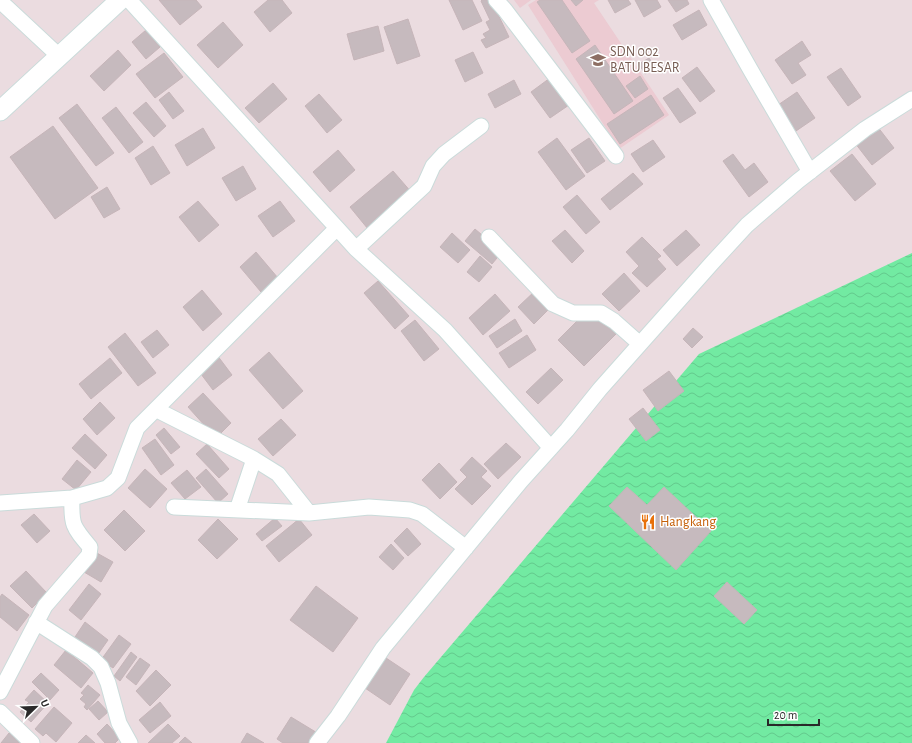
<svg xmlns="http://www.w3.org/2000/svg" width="912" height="743" font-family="'Alegreya Sans',sans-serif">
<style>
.education{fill:#eccbd2}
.water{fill:url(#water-waves)}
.building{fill:#c6babe;stroke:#c6b5b9}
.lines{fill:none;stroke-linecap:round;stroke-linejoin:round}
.minor-casing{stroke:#cadbda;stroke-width:17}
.tertiary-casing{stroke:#cadbda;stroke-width:21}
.minor{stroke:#fff;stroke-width:15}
.tertiary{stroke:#fff;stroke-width:19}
.labels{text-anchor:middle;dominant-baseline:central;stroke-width:3;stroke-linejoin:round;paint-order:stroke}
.education-label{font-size:14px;fill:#785e54;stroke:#fff;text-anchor:start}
.food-label{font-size:14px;fill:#c56008;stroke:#fff;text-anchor:start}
</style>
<defs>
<pattern id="water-waves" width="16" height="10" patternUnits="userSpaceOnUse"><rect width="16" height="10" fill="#72eaa2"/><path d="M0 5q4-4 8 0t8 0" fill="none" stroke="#63c98c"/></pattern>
</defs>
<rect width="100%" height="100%" fill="#ebdce0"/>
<path class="education" d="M514,0H531L520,8Z
M536,0H599L594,3L669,115L619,149L528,5Z"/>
<path class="water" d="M912,253V743H386L414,690L424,677L699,354Z"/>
<path class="building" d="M159,0H196L202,7L180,25Z
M268,0H282L292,13L270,32L254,12Z
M449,0H472L482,21L463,30Z
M482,0H491L509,37L486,48L481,40L486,38L483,34L490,30L486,22L490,20L481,1Z
M540,0H562L590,41L572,53L537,2Z
M571,0H583L576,6Z
M608,0H628L631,4L615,13Z
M635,0H657L661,7L644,17Z
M668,0H687L689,4L676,12Z
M699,10L707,25L682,40L673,25Z
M408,19L420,56L397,64L384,27Z
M223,22L243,45L218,68L197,45Z
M378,26L384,51L354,60L347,34Z
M146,30L160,47L146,59L132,42Z
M802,41L811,55L798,63L806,75L792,84L775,60Z
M595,45L633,101L614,114L576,59Z
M118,50L131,65L104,91L90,76Z
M473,52L483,73L465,82L455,60Z
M164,53L183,77L155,98L136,74Z
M649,58L655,67L645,74L639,64Z
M697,67L715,91L700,102L682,78Z
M841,68L861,97L848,106L827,77Z
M640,76L648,89L635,98L626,86Z
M550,78L569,105L550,118L531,92Z
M514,80L521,94L495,108L488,94Z
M273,83L287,99L259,123L245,108Z
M678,88L696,113L680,123L663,98Z
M169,92L184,111L173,119L159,100Z
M797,92L815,118L796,131L778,105Z
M319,94L342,120L327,133L305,106Z
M651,95L664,115L620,144L607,124Z
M146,102L166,126L154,137L133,113Z
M77,104L114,153L96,166L59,118Z
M116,107L143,142L129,153L102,118Z
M53,126L98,188L55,219L10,157Z
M877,126L894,148L872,165L855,143Z
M203,128L215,148L187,166L175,145Z
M557,138L585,176L566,190L538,152Z
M589,138L605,161L587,173L571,150Z
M653,140L665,157L643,172L631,154Z
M153,146L170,173L151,185L135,158Z
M338,150L355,170L330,192L313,172Z
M733,154L745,170L754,163L768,182L749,197L723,161Z
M852,154L876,184L855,201L830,171Z
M243,166L256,189L236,201L222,178Z
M393,171L412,193L368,229L350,207Z
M633,173L643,184L610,210L601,199Z
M107,187L120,209L104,218L91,197Z
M577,195L600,222L586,234L563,207Z
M198,201L219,225L199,242L179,217Z
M280,201L295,221L273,237L258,216Z
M475,229L502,252L492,264L465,241Z
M565,230L584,251L572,263L552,241Z
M686,230L700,245L677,266L663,250Z
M452,233L470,250L458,263L440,247Z
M642,237L661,256L657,259L666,269L647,287L632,273L639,266L626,252Z
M256,252L278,278L261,292L240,267Z
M480,256L492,267L479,282L467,272Z
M624,273L640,291L619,311L602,294Z
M378,281L409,316L395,329L364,293Z
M202,290L222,314L203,331L183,307Z
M536,290L551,307L534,324L518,307Z
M495,294L510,311L483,335L469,318Z
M585,313L600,314L618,332L584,366L558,340Z
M515,319L522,331L497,348L489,336Z
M415,320L439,349L424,361L401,331Z
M693,328L703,337L692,348L683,339Z
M157,330L169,345L153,358L141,342Z
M125,333L156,373L138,386L108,347Z
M527,335L536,350L509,368L499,353Z
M269,352L303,391L283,409L249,370Z
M217,355L232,375L213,390L198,370Z
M110,358L122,373L91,399L79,384Z
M551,368L563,380L538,404L526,392Z
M669,371L684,391L658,411L643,390Z
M203,393L231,423L216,438L188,407Z
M100,402L115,418L97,435L83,419Z
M643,408L660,430L646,441L629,419Z
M281,419L296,435L273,456L258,439Z
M164,428L180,447L171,454L156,435Z
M85,434L107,455L95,469L72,448Z
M155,439L174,465L161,475L142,448Z
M506,443L521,457L498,479L484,464Z
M207,444L229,469L219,478L196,454Z
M472,457L487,471L481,477L491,486L472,505L455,489L467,477L460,470Z
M77,460L91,472L76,490L62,479Z
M439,463L457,482L440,499L422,480Z
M145,469L167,489L150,508L128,488Z
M206,469L228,494L218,503L196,478Z
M187,470L201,487L185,499L171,483Z
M627,487L647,505L664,487L711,531L676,570L609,506Z
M124,510L145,531L125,551L104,530Z
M34,514L50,531L37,543L21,525Z
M275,518L282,526L262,541L256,534Z
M218,519L238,539L217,559L198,540Z
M299,519L312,535L279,562L266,546Z
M407,528L421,544L408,556L394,541Z
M391,544L404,558L393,570L379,557Z
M95,552L113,562L101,582L84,572Z
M26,571L47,593L32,608L10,586Z
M727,582L757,610L744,624L714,596Z
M89,584L101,594L81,620L69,610Z
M316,586L358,618L333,652L290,620Z
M2,594L29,615L17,631L0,617V597Z
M85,622L108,640L96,657L73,640Z
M119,635L131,644L113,668L101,660Z
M66,650L93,673L81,688L54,665Z
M131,652L137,657L120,681L114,676Z
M140,658L150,665L136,685L126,677Z
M386,658L410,674L390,705L365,688Z
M156,670L171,685L150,706L136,691Z
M41,673L59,690L50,700L32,682Z
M88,685L100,695L87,710L84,707L86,704L80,699L84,695L81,693Z
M34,690L48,703L31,722L20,712L29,702L25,700Z
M98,701L108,712L99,720L89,709Z
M160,702L171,716L150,733L139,720Z
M54,707L72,723L56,742L46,733L43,736L35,729Z
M291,717L319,734L313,743H283L277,739Z
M107,724L120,738L115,743H105L97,734Z
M168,724L180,736L172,743H148Z
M9,733L21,743H1Z
M247,733L264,743H241Z
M86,735L95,743H78Z
M185,737L192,743H179Z"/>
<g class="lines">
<g class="minor-casing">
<path id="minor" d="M129,0L337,228
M496,0L505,10L616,156
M711,0L750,69L810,172
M0,1L59,56
M489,237L553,304L573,313H601L614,321L640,344
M356,249L424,186L433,166L444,154L481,126
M157,410L254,459L278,474L309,513
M0,503L72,498L107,488L118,478L137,428L337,228L356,249L445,330L551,448
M174,507L309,513L369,507L410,510L422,514L466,548
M237,510L254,459
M36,622L92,658L101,667L108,683L119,723L130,743
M0,692L45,606L89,555L90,547C73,527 71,525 72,498
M0,712L32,743
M317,743L338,716L383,648L521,481L567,430L600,389L712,263L747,225L798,181L865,129L912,99"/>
</g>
<g class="tertiary-casing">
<path id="tertiary" d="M0,111L120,0"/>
</g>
<use href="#minor" class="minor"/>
<use href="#tertiary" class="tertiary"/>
</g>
<defs>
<g id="school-bare" transform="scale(1.2)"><path d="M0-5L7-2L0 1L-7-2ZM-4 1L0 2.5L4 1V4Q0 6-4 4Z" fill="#8d6e63" stroke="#fff" stroke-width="2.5" paint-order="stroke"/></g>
<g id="restaurant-bare" transform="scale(1.2)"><path d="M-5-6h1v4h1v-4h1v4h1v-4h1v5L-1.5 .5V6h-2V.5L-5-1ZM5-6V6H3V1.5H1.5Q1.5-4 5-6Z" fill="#e8710a" stroke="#fff" stroke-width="2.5" paint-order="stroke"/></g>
</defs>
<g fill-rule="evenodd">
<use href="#school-bare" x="598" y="60"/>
<use href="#restaurant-bare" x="648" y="522"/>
</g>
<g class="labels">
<g class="education-label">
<text x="610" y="52">SDN 002<tspan x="610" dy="16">BATU BESAR</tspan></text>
</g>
<g class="food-label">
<text x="660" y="522">Hangkang</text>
</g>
</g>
<g transform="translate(36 707) rotate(67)" stroke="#ffffff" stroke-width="3" paint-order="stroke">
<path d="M0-3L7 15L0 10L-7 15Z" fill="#292929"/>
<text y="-6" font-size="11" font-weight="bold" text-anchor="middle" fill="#292929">U</text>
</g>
<path d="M768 719v6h51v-6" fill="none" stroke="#292929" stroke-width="2"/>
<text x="774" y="719" font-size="12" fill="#292929" stroke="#ffffff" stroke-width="3" paint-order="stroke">20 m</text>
</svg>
